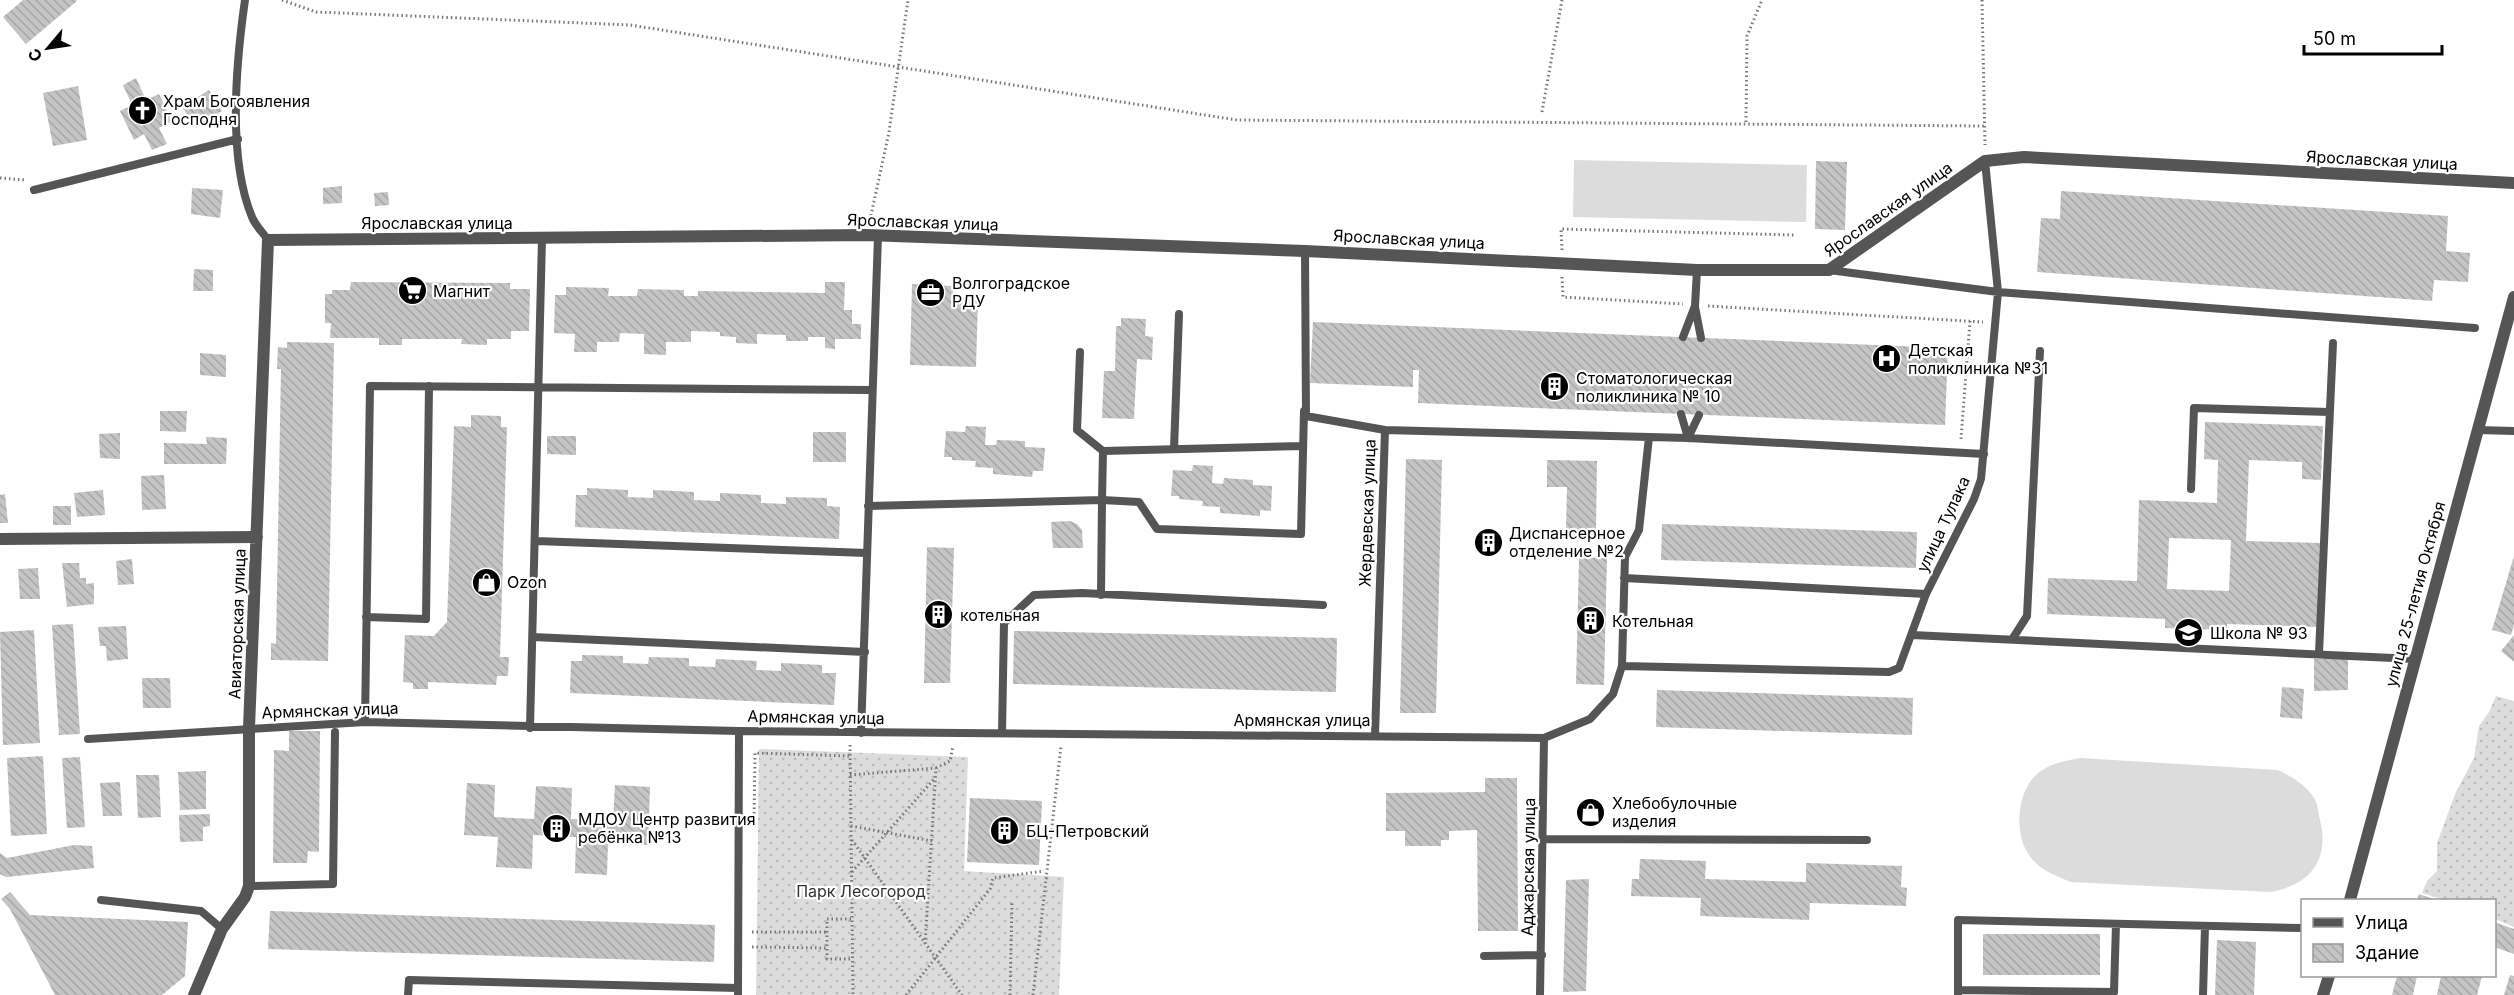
<svg xmlns="http://www.w3.org/2000/svg" width="2514" height="995" viewBox="0 0 2514 995" font-family="Inter,sans-serif">
<style>
.grass{fill:url(#grass-dots)}
.garden{fill:#dcdcdc}
.building{fill:url(#building-back-hatch);fill-rule:evenodd}
.lines{fill:none;stroke-linecap:round;stroke-linejoin:round}
.path{stroke:#777;stroke-width:3;stroke-dasharray:1.5 3;stroke-linecap:butt}
.lane{stroke:#555;stroke-width:8}
.street{stroke:#555;stroke-width:12}
.labels{text-anchor:middle;stroke-width:4.5;stroke-linejoin:round;paint-order:stroke}
.poi-label{font-size:16px;fill:#000;stroke:#fff;text-anchor:start}
.street-label{font-size:16px;fill:#000;stroke:#fff}
.park-label{font-size:16px;fill:#333;stroke:#fff}
</style>
<defs>
<pattern id="grass-dots" width="8" height="8" patternUnits="userSpaceOnUse" patternTransform="scale(1.5)"><rect width="8" height="8" fill="#dcdcdc"/><path d="M2 2h.1M6 6h.1" fill="none" stroke="#bbb" stroke-width="1.8" stroke-linecap="round"/></pattern>
<pattern id="building-back-hatch" width="6" height="6" patternUnits="userSpaceOnUse" patternTransform="scale(1.5)"><rect width="6" height="6" fill="#c4c4c4"/><path d="M-1 5l2 2M0 0l6 6M5-1l2 2" fill="none" stroke="#a7a7a7"/></pattern>
</defs>
<rect width="100%" height="100%" fill="#fff"/>
<!-- grass -->
<path class="grass" d="M2496,696l18,5v226l-19,-8 -1,-19h-49l-23,-7 5,-12 10,-10v-28l19,-51 18,-34 5,-32 10,-14z
M759,749l209,8 -4,114 100,6 -5,118h-303z"/>
<!-- garden -->
<path class="garden" d="M1574,160l233,5 -1,57 -233,-5z
M2080,758l198,12c14,7 27,14 36,28 4,6 4,15 6,22 10,42 -11,65 -50,72l-199,-10c-15,-6 -32,-12 -42,-27 -15,-21 -12,-60 5,-78 12,-13 30,-16 46,-19z"/>
<!-- building -->
<path class="building" d="M23,0h53l1,1 -51,43 -23,-27z
M136,78l10,22 13,-6 13,27 -13,7 8,16 -15,6 -8,-16 -10,6 -14,-29 12,-6 -9,-20z
M78,86l9,54 -34,6 -10,-53z
M209,90l13,21 -26,17 -14,-21z
M1816,161l31,1 -2,68 -30,-1z
M342,186v17l-19,1v-16z
M192,188l31,2 -3,28 -29,-4z
M2061,191l387,25 -2,35 24,2 -2,29 -34,-2 -2,21 -395,-29 4,-54 19,1z
M388,192l1,13 -14,1 -1,-13z
M194,269l19,1v21h-20z
M351,282l159,1v6h20l-1,42h-18v8h-24v6l-26,-1 1,-5h-60v6h-23v-7h-49l1,-15h-6v-29h7v-4h18z
M825,282h20l-1,28h8v14h9v15h-26v10l-10,-1v-11h-17v4h-22v-6l-29,-1v10l-21,-1v-6l-16,-1v-4l-29,-1v11h-25v13l-22,-1v-20l-24,-1 -1,9h-22v10h-23l1,-18 -21,-1 1,-38h11v-8l43,1 -1,8h29l1,-7 46,1v6h14v-5l127,2z
M912,284l41,2v13l25,-1 -2,69 -66,-2z
M1121,318l25,1 -1,17 8,1 -1,23 -15,-1 -3,60 -32,-1 2,-47h11l1,-45h5z
M1313,322l635,26 -3,77 -527,-22 1,-33h-6v17l-103,-4z
M287,342l47,1 -6,318 -57,-1v-17l5,1 5,-275h-4l1,-22 9,1z
M200,353l26,2v22l-26,-2z
M160,411h27l-1,21 -26,-1z
M471,415l30,1v11h6l-7,230h9l-1,19h-11l-1,9 -68,-3v7h-15v-6l-10,-1 2,-47 29,1 13,-14 7,-196 17,1z
M2205,422l118,4 -2,54 -19,-1v-17l-53,-2 -3,81 74,2 -3,84 -90,-3v6l-62,-2v-9l-118,-5 1,-36 89,3 2,-81 78,3 1,-43 -14,-1zM2169,538l62,2 -2,51 -62,-2z
M966,426l20,1 -1,18h11l1,-5 28,1v6l20,1 -2,23h-10l-1,6 -39,-3v-6l-18,-1 1,-6 -24,-1v-3h-8l2,-26 19,1z
M813,432h33v30h-33z
M120,433v26l-20,-1 -1,-24z
M547,436h29v19l-29,-1z
M206,437l21,1 -1,26h-62v-21l43,1z
M1406,459l36,1 -6,253h-36z
M1547,460l50,1 -1,69h-30l1,-43h-20z
M1193,465l20,1 -1,17 11,1 1,-6 29,2v5l19,1 -1,25 -11,-1v6l-40,-3v-6l-18,-1 1,-5 -24,-2v-3h-8l2,-26 19,1z
M164,475l2,34 -24,1 -1,-34z
M587,488l41,2v7l25,1v-8l41,2v8l26,1v-8l41,2v8l25,1v-7l41,1v8l13,1 -1,32 -264,-12 1,-32h11z
M103,490l2,25 -28,2 -3,-24z
M5,494l3,29h-8v-28z
M53,506h18v19h-18z
M1070,521l7,3 5,6 1,18h-30l-2,-26z
M1662,524l255,8 -1,36 -255,-8z
M1497,531l5,9 -23,12 -4,-8z
M927,547l27,1 -4,135h-26z
M2514,556v69l-3,10 -19,-5z
M1579,557l28,1 -3,127 -28,-1z
M132,559l2,25 -16,1 -2,-24z
M62,563h17l1,15h6v6l8,-1v21l-27,3z
M38,568l2,31h-20l-2,-30z
M73,624l7,110 -21,1 -7,-110z
M126,626l2,33 -21,2 -1,-15h-6l-2,-19z
M34,630l6,113 -37,2 -3,-113z
M1014,631l323,7 -1,54 -323,-8z
M2514,635v27l-13,-11z
M582,655l41,1v7l25,1 1,-7 40,1v8l26,1 1,-8 41,2 -1,9 25,1v-8l41,2v8h14l-2,32 -264,-12 1,-32h11z
M2314,659h34v31l-34,1z
M142,678h28l1,30h-28z
M2282,687l22,2 -2,30 -22,-2z
M1657,690l256,8 -1,37 -256,-8z
M289,731h31l-1,121 -11,-1 -1,12h-34l1,-113 15,1z
M43,756l4,78 -36,2 -4,-78z
M80,757l5,70 -18,1 -5,-70z
M206,771v38l-26,1 -2,-38z
M136,775h23l2,42 -23,1z
M1485,778h32l1,153h-40l-1,-101 -28,1v9h-8v6h-36v-15h-19v-38l99,-1z
M120,782l2,34h-19l-3,-33z
M467,783l28,2 -1,32 40,2 2,-33 36,2 -1,31 42,2 2,-36 35,2 -2,58 -40,-2 -1,32 -32,-2 1,-36 -43,-2 -1,34 -36,-2 2,-30 -34,-2z
M970,798l72,3 -3,64 -72,-3z
M210,814v12l-7,1v14l-23,1 -1,-27z
M74,845l18,1 2,22 -88,9 -6,-3v-21l7,5z
M1640,859l66,2 -1,18 101,3v-19l96,3 -1,21 6,1 -1,18 -96,-3 -1,17 -109,-4 1,-18 -70,-2 1,-17h7z
M1589,879l-3,112 -23,1 3,-112z
M10,892l20,23 158,7 -3,54 -23,19h-107l-45,-86 -9,-10z
M2419,894l17,6h-19z
M270,911l445,14 -1,37 -446,-13z
M2494,922l20,7v25l-20,-7z
M1983,934h117v41h-117z
M2217,940l39,2 -2,53h-39z
M2510,975l4,1v19h-10z
M2397,976h20l-4,19h-21z
M2441,976h41l-5,19h-40z"/>
<g class="lines">
<!-- path -->
<path class="path" d="M282,0l34,12 314,13 607,95 747,6
M1982,0l3,145
M1542,112l20,-112
M1746,122l1,-86 15,-36
M0,178l26,2
M870,220l19,-88 19,-132
M1562,250l-1,-21 233,6
M1562,277l1,20 120,7
M1708,306l275,16
M1961,439l9,-118
M850,745l3,250
M936,768l14,-7 3,-15
M850,775l86,-7 -11,176
M851,826l81,15
M754,827l1,-74 95,3
M852,840l110,155
M852,872l83,-94
M851,919h-24v40h25
M752,932h75
M752,947l75,1
M906,995l84,-106 3,-11 51,-7
M1010,995l2,-93
M1033,995l28,-249"/>
<!-- lane -->
<path class="lane" d="M245,0c-9,63 -18,157 7,217 3,8 11,16 16,23
M34,190l204,-51
M1305,251l1,165 79,14 -10,305
M1829,270l169,22 477,36
M1695,307l6,31
M1683,337l12,-31 2,-36
M1681,414l7,24
M1385,430l303,8 296,16
M2478,430l36,1
M1688,438l11,-23
M1174,449l5,-135
M1103,451l200,-5
M2191,489l3,-81 136,4
M868,506l234,-6 1,-49 -26,-21 3,-78
M536,541l331,12
M1624,578l302,16
M1101,595l1,-95 37,2 18,27 144,5 3,-123
M366,617l60,2 3,-233
M1912,635l502,24
M533,637l332,15
M2013,638l14,-22 13,-265
M2319,653l14,-310
M1622,666l267,6 10,-4 27,-74 48,-95 7,-20 17,-187 -13,-131
M365,722l5,-336 501,4
M530,728l12,-490
M861,733l17,-497
M1002,733l2,-110 30,-28 48,-2 241,12
M88,739l277,-17 374,9 805,7 46,-19 23,-25 9,-28 3,-109 14,-27 10,-93
M1543,839l324,1
M249,886l84,-2 2,-152
M101,900l100,11 21,18
M1484,956l58,-1
M1958,990l156,2 2,-68
M408,995l1,-15 329,8
M738,995l1,-264
M1540,995l4,-257
M1958,995v-75l344,8
M2203,995l2,-69"/>
<!-- street -->
<path class="street" d="M0,539l257,-2
M2350,900l164,-603
M194,995l28,-66 23,-32 4,-11v-158l19,-488 599,-5 438,16 392,19h132l156,-109 39,-4 490,26
M2323,995l6,-19"/>
</g>
<!-- icons -->
<defs>
<symbol id="church-disc" viewBox="-11 -11 22 22"><circle r="9.5" fill="#000" stroke="#fff"/><path d="M-1.2-6h2.4v3.5h3.3v2.4h-3.3V6h-2.4V-.1h-3.3v-2.4h3.3Z" fill="#fff"/></symbol>
<symbol id="supermarket-disc" viewBox="-11 -11 22 22"><circle r="9.5" fill="#000" stroke="#fff"/><path d="M-6-5.5h2.5l.6 2H6L4.5 2H-2.5L-4.4-4H-6ZM-1.5 3.2a1.3 1.3 0 1 0 .1 0ZM3 3.2a1.3 1.3 0 1 0 .1 0Z" fill="#fff"/></symbol>
<symbol id="office-disc" viewBox="-11 -11 22 22"><circle r="9.5" fill="#000" stroke="#fff"/><path d="M-6-3h4V-5.5h4V-3h4V5H-6ZM-1-4.5V-3h2v-1.5ZM-6 0V1H6V0Z" fill="#fff"/></symbol>
<symbol id="hospital-disc" viewBox="-11 -11 22 22"><circle r="9.5" fill="#000" stroke="#fff"/><path d="M-5-5h3v3.5h4V-5h3V5h-3V1.5h-4V5h-3Z" fill="#fff"/></symbol>
<symbol id="building-disc" viewBox="-11 -11 22 22"><circle r="9.5" fill="#000" stroke="#fff"/><path d="M-4-6H4V6H1V3H-1V6H-4ZM-2.5-4.3h1.7v1.8h-1.7ZM.8-4.3h1.7v1.8H.8ZM-2.5-1h1.7V.8h-1.7ZM.8-1h1.7V.8H.8Z" fill="#fff"/></symbol>
<symbol id="shop-disc" viewBox="-11 -11 22 22"><circle r="9.5" fill="#000" stroke="#fff"/><path d="M-5-2.5h2.3a2.7 3.5 0 0 1 5.4 0H5L5.5 6h-11ZM-1.5-2.5h3a1.5 2.3 0 0 0-3 0Z" fill="#fff"/></symbol>
<symbol id="school-disc" viewBox="-11 -11 22 22"><circle r="9.5" fill="#000" stroke="#fff"/><path d="M0-5L7-2L0 1L-7-2ZM-4 1L0 2.5L4 1V4Q0 6-4 4Z" fill="#fff"/></symbol>
</defs>
<g fill-rule="evenodd">
<use href="#church-disc" x="126" y="94" width="33" height="33"/>
<use href="#supermarket-disc" x="396" y="274" width="33" height="33"/>
<use href="#office-disc" x="914" y="276" width="33" height="33"/>
<use href="#hospital-disc" x="1870" y="342" width="33" height="33"/>
<use href="#building-disc" x="1538" y="370" width="33" height="33"/>
<use href="#building-disc" x="1472" y="526" width="33" height="33"/>
<use href="#shop-disc" x="470" y="566" width="33" height="33"/>
<use href="#building-disc" x="922" y="598" width="33" height="33"/>
<use href="#building-disc" x="1574" y="604" width="33" height="33"/>
<use href="#school-disc" x="2172" y="616" width="33" height="33"/>
<use href="#shop-disc" x="1574" y="796" width="33" height="33"/>
<use href="#building-disc" x="540" y="812" width="33" height="33"/>
<use href="#building-disc" x="988" y="814" width="33" height="33"/>
</g>
<g class="labels">
<!-- poi labels -->
<g class="poi-label">
<text x="163" y="107">Храм Богоявления<tspan x="163" dy="18">Господня</tspan></text>
<text x="952" y="289">Волгоградское<tspan x="952" dy="18">РДУ</tspan></text>
<text x="433" y="297">Магнит</text>
<text x="1908" y="356">Детская<tspan x="1908" dy="18">поликлиника №31</tspan></text>
<text x="1576" y="384">Стоматологическая<tspan x="1576" dy="18">поликлиника № 10</tspan></text>
<text x="1509" y="539">Диспансерное<tspan x="1509" dy="18">отделение №2</tspan></text>
<text x="507" y="588">Ozon</text>
<text x="960" y="621">котельная</text>
<text x="1612" y="627">Котельная</text>
<text x="2210" y="639">Школа № 93</text>
<text x="1612" y="809">Хлебобулочные<tspan x="1612" dy="18">изделия</tspan></text>
<text x="578" y="825">МДОУ Центр развития<tspan x="578" dy="18">ребёнка №13</tspan></text>
<text x="1026" y="837">БЦ-Петровский</text>
</g>
<!-- street labels -->
<g class="street-label">
<text transform="translate(2382 160) rotate(3)" y="6">Ярославская улица</text>
<text transform="translate(1888 209) rotate(-35)" y="6">Ярославская улица</text>
<text transform="translate(923 222) rotate(2)" y="6">Ярославская улица</text>
<text x="437" y="229">Ярославская улица</text>
<text transform="translate(1409 239) rotate(3)" y="6">Ярославская улица</text>
<text transform="translate(1367 513) rotate(-88)" y="6">Жердевская улица</text>
<text transform="translate(1943 524) rotate(-65)" y="6">улица Тулака</text>
<text transform="translate(2415 594) rotate(-75)" y="6">улица 25-летия Октября</text>
<text transform="translate(237 624) rotate(-88)" y="6">Авиаторская улица</text>
<text transform="translate(330 710) rotate(-2)" y="6">Армянская улица</text>
<text transform="translate(816 717) rotate(1)" y="6">Армянская улица</text>
<text x="1302" y="726">Армянская улица</text>
<text transform="translate(1528 867) rotate(-89)" y="6">Аджарская улица</text>
</g>
<!-- park labels -->
<g class="park-label">
<text x="861" y="897">Парк Лесогород</text>
</g>
</g>
<!-- legend -->
<rect x="2301" y="899" width="195" height="78" fill="#ffffff" stroke="#999999" stroke-width="1.5"/>
<rect x="2313" y="918" width="30" height="9" fill="#555555" stroke="#999999" stroke-width="1.5"/>
<text x="2355" y="929" font-size="18" fill="#000000">Улица</text>
<rect x="2313" y="944" width="30" height="18" fill="url(#building-back-hatch)" stroke="#999999" stroke-width="1.5"/>
<text x="2355" y="959" font-size="18" fill="#000000">Здание</text>
<!-- north arrow -->
<g transform="translate(48 48) rotate(241)" stroke="#ffffff" stroke-width="4.5" paint-order="stroke">
<path d="M0-4.5L10 22L0 15L-10 22Z" fill="#000000"/>
<text y="-9" font-size="16" font-weight="bold" text-anchor="middle" fill="#000000">С</text>
</g>
<!-- scale -->
<path d="M2304 45v9h138v-9" fill="none" stroke="#000000" stroke-width="3"/>
<text x="2313" y="45" font-size="18" fill="#000000" stroke="#ffffff" stroke-width="4.5" paint-order="stroke">50 m</text>
</svg>
